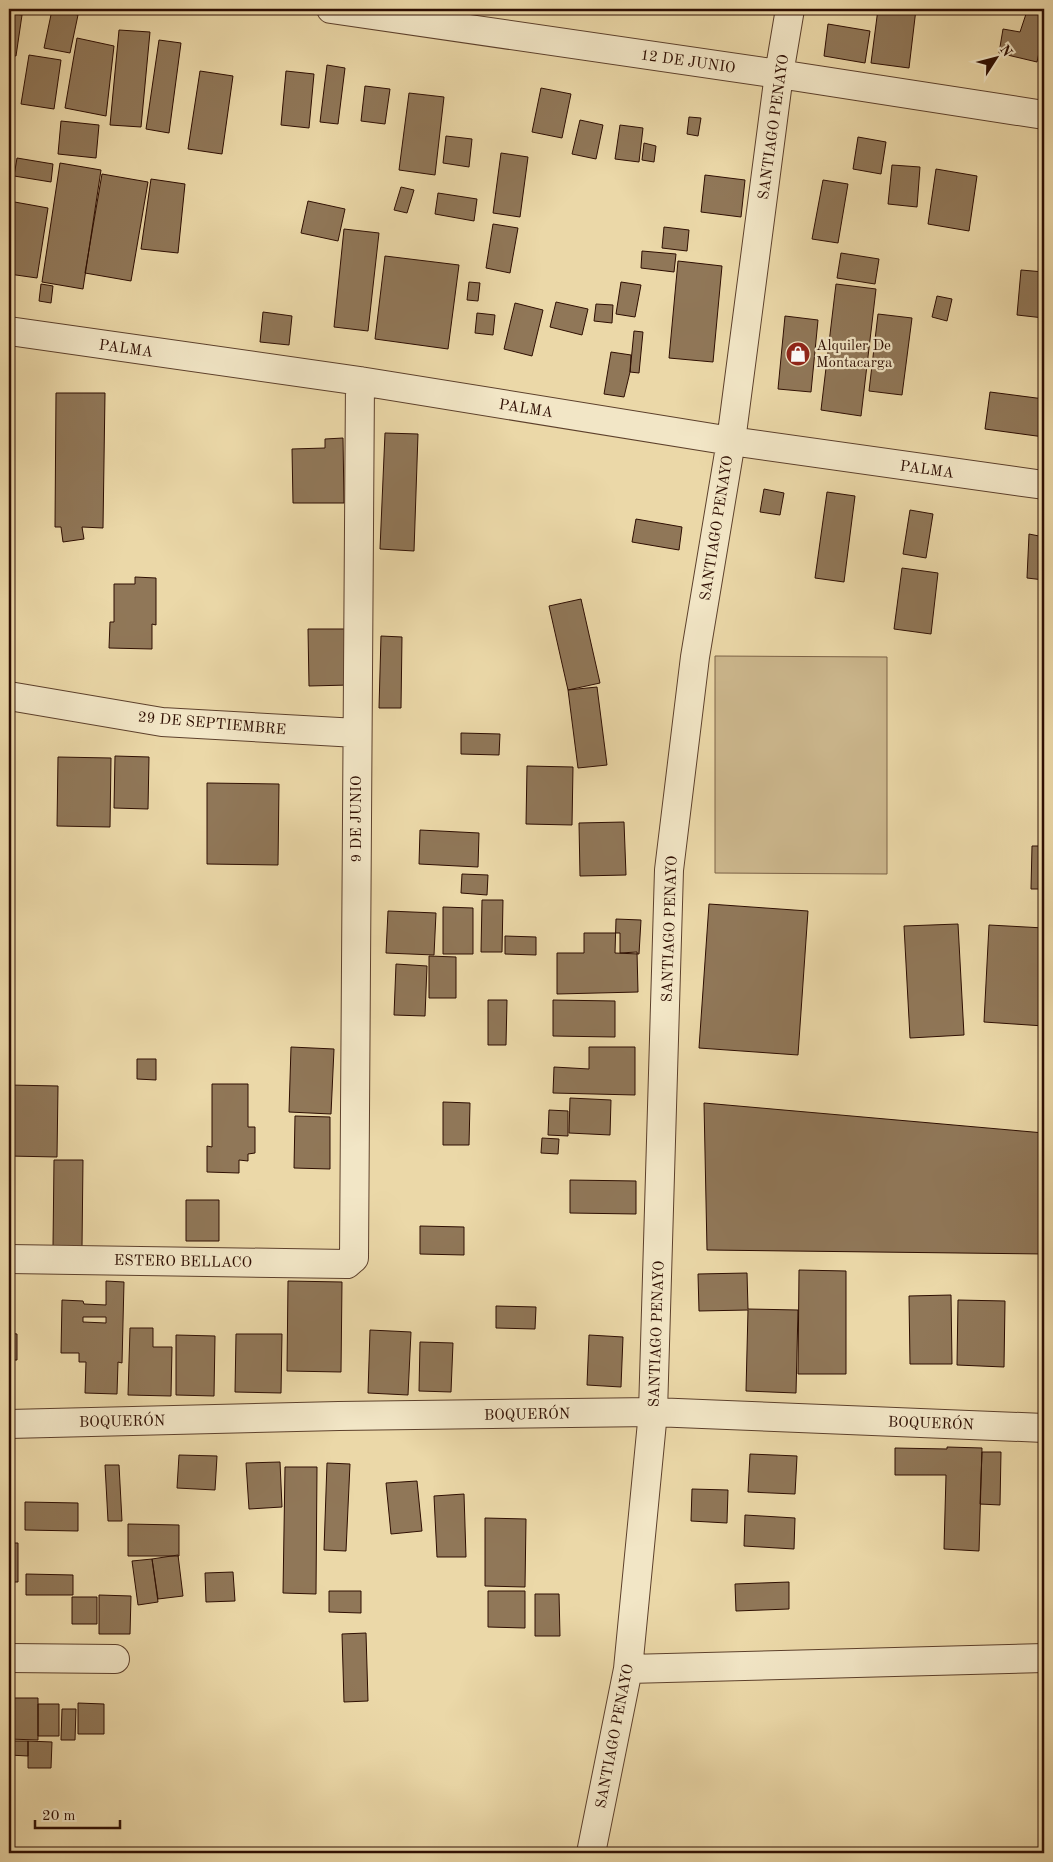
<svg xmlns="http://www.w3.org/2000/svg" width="1053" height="1862" viewBox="0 0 1053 1862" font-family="'Old Standard TT',serif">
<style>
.green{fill:#cbb68c;stroke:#7c6247}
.building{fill:#907758;stroke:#2e0e02;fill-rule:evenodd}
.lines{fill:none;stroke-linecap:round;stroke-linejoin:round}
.minor-casing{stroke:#5d402c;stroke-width:30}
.minor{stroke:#f2e6c6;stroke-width:28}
.labels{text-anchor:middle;stroke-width:4.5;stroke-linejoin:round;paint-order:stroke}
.street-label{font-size:15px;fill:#2e0e02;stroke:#f2e6c6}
.poi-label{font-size:15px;fill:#2e0e02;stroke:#f2e6c6;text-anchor:start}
</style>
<rect width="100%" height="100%" fill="#ebd8a8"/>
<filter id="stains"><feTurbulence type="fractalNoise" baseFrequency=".004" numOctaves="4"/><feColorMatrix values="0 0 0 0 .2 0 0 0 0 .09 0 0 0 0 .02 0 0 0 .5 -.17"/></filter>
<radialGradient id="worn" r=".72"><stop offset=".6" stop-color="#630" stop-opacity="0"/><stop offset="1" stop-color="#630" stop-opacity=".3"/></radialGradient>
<!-- green -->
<path class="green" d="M715,656l172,1v217l-172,-1z"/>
<!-- building -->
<path class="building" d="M676,9h39v4l-39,-3z
M878,9h38l-7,59 -38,-5z
M52,10l26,5 -8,38 -26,-5z
M1027,11l17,2v16l-7,33 -38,-9 4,-24 17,3z
M9,13l13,2 -6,41 -7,-1z
M828,24l42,7 -5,32 -41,-7z
M119,30l31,2 -9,95 -31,-2z
M77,38l37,8 -8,70 -41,-8z
M159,40l22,3 -12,90 -23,-4z
M29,55l32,5 -7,49 -33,-5z
M327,65l18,3 -7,56 -18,-2z
M200,71l33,5 -11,78 -34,-5z
M286,71l28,3 -5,54 -28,-3z
M365,86l25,3 -5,35 -24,-3z
M541,88l30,6 -9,44 -30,-6z
M409,93l35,4 -9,78 -36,-5z
M689,117l12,1 -3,18 -11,-2z
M580,120l23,5 -7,34 -24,-5z
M61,121l38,4 -3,33 -38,-4z
M620,125l23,3 -4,34 -24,-3z
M446,136l26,3 -3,28 -26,-4z
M858,137l28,5 -5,32 -28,-5z
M644,143l12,3 -2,16 -12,-2z
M9,153h5l-5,43z
M501,153l27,4 -8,60 -27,-4z
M17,158l36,6 -2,18 -37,-6z
M60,163l41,7 -18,119 -41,-7z
M892,165l28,2 -3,40 -29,-3z
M936,169l41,7 -8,55 -41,-7z
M102,174l46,8 -17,99 -46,-8z
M705,175l40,5 -4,37 -40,-5z
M151,179l34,5 -7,69 -37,-4z
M823,180l25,4 -10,59 -26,-4z
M401,187l13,3 -7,23 -13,-3z
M438,193l39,6 -3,22 -39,-7z
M9,201l39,7 -11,70 -28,-4z
M308,201l37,8 -7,32 -37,-8z
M493,224l25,4 -8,45 -24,-5z
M664,227l25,3 -2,21 -25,-3z
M344,229l35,4 -11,98 -34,-4z
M642,251l34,3 -2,18 -33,-4z
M841,253l38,6 -4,25 -38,-6z
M385,256l74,9 -11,84 -73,-10z
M678,261l44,5 -9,96 -44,-4z
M1021,270l23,2v46l-27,-3z
M469,282l11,1 -2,18 -11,-1z
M621,282l20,3 -6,32 -19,-3z
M41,284l12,2 -2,17 -12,-2z
M836,284l40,5 -15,127 -40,-6z
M937,296l15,3 -5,22 -15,-4z
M556,302l32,7 -6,26 -32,-8z
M515,303l28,7 -11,46 -28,-7z
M596,304l17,1 -1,18 -18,-2z
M263,312l29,4 -3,29 -29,-3z
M477,313l18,2 -2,20 -18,-2z
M878,314l34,4 -10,77 -33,-4z
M785,316l33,4 -7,72 -33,-3z
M634,331l9,1 -4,41 -9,-1z
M611,352l20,3 -1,17 -6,25 -20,-3z
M990,392l54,7v38l-59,-8z
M56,393h49l-2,135 -21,-1 2,12 -21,3 -2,-15h-6z
M385,433l33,1 -4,117 -34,-2z
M343,438l1,65h-51l-1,-54 33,-1v-9z
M764,489l20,4 -4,22 -20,-3z
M827,492l28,4 -11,86 -29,-4z
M910,510l23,4 -7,44 -23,-4z
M636,519l46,8 -3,23 -47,-8z
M1029,534l15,3v43l-17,-2z
M902,568l36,5 -7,61 -37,-5z
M135,577l21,1v47l-4,-1v25l-43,-1 1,-26h4v-38h21z
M581,599l19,84 -32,7 -19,-84z
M308,629h40l1,56 -40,1z
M381,636l21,1 -1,71h-22z
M597,687l10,78 -29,3 -10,-78z
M461,733l39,1 -1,21 -38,-1z
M115,756l34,1 -1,52 -34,-1z
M58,757l53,1 -1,69 -53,-1z
M527,766l46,1 -1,58 -46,-1z
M207,783l72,1 -1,81 -71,-1z
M624,822l2,53 -46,1 -1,-53z
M420,830l59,3 -1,34 -59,-3z
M1032,846h12v43h-13z
M462,874l26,1 -1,20 -26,-2z
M482,900h21l-1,52h-21z
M709,904l99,7 -10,144 -99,-7z
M443,907l30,1v46h-30z
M388,911l48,2 -2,42 -48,-2z
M616,919l25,1 -2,34 -24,-1z
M958,924l6,111 -54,3 -6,-112z
M989,925l55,3v98l-60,-4z
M584,933h36v20l17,-1 1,40 -81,2v-41h27z
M505,936l31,1v18l-31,-1z
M429,956l27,1v41h-27z
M396,964l31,2 -2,50 -31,-1z
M9,997h5v65l-5,-1z
M488,1000h19l-1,45h-18z
M553,1000l62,1v36l-62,-1z
M291,1047l43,2 -3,65 -42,-2z
M589,1047h46v48l-82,-2 1,-26 35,2z
M137,1059h19v21l-19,-1z
M212,1084h36v43h7v26l-7,1v7l-9,-1v13l-32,-1v-26l5,1z
M9,1085l49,1 -1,71 -48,-1z
M570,1098l41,2 -1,35 -41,-2z
M443,1102l27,1 -1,42h-26z
M704,1103l340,30v121l-337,-4z
M549,1110l19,1v25l-20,-1z
M295,1116l35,1v52l-36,-1z
M542,1138l17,1 -1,15 -17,-1z
M54,1160h29l-1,87 -29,-1z
M570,1180l66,1v33l-66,-1z
M186,1200h33v41h-33z
M420,1226l44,1v28l-44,-1z
M799,1270l47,1v103h-48z
M747,1273l1,36 50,1 -2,83 -50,-2 2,-81 -49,1 -1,-37z
M106,1281l18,1 -2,81 -4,-1 -1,32 -32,-1 1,-31h-7v-9h-18l1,-53 21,1 1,3 22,1zM83,1317h23v6l-23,-1z
M288,1281l54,1 -1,90 -54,-1z
M951,1295l1,69h-42l-1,-68z
M958,1300l47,1 -1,66 -47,-2z
M496,1306l40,1 -1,22 -39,-1z
M130,1328h23v19h19l-1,49 -43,-1z
M370,1330l41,2 -3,63 -40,-2z
M9,1333l8,1v26h-8z
M236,1334h46l-1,59 -46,-1z
M176,1335l39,1 -1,60 -38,-1z
M589,1335l34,2 -2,50 -34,-2z
M420,1342l33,1 -2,49 -32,-1z
M947,1447l35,1 -3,103 -35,-2 2,-74h-51v-27l52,1z
M982,1452h19l-1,53 -20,-1z
M750,1454l47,2 -2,38 -47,-2z
M179,1455l38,1 -2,34 -38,-2z
M280,1462l2,45 -33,2 -3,-46z
M327,1463l23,1 -4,87 -22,-1z
M105,1465h14l3,56h-14z
M285,1467h32l-1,127 -33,-1z
M417,1481l5,50 -31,3 -5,-51z
M692,1489l36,1 -1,33 -36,-2z
M464,1494l2,63h-29l-3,-61z
M25,1502l53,1v28l-53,-1z
M745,1515l50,3 -1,31 -50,-3z
M485,1518l41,1 -1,68 -40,-1z
M128,1524l51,1v31h-51z
M9,1543h9v39h-9z
M178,1555l5,41 -25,3 -6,-40z
M152,1559l6,43 -20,3 -6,-44z
M233,1572l2,29 -29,1 -1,-29z
M26,1574l47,1v20h-47z
M789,1582v27l-53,2 -1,-27z
M329,1591h32v22l-32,-1z
M488,1591h37v37l-37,-1z
M535,1594h24l1,42h-25z
M99,1595l32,1 -1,38h-31z
M72,1597h25v27h-25z
M366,1633l2,68 -24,1 -2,-68z
M9,1698h29v42l-29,-1z
M78,1703l26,1v30h-26z
M38,1704h21v32h-21z
M62,1709h14l-1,31h-14z
M9,1741h19v15l-19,-1z
M28,1741l24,1 -1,26h-23z
M9,1851l51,1v1h-51z"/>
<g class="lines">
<defs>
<path id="minor" d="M331,9l448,65 265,41
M9,331l351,50 371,60 313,44
M9,696l153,26 195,11
M9,1259l338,5 7,-6 6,-877
M9,1424l330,-8 314,-4 391,16
M9,1658l106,1
M628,1669l416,-11
M591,1853l37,-184 25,-257 16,-542 26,-213 36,-216 48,-367 11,-65"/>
</defs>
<!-- minor casing -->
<use href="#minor" class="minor-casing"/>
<!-- minor -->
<use href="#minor" class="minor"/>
</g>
<!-- icons -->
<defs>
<symbol id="shop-disc" viewBox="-11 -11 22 22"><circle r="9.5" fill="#8f2418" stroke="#f2e6c6"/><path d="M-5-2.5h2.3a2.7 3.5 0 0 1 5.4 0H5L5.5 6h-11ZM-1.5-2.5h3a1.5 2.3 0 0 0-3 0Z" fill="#fff"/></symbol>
</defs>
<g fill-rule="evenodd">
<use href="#shop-disc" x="784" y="340" width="28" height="28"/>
</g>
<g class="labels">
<!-- street labels -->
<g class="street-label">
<text transform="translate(688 61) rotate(8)" y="5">12 DE JUNIO</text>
<text transform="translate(773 127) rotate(-82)" y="5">SANTIAGO PENAYO</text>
<text transform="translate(126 348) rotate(8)" y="5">PALMA</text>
<text transform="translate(526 408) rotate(9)" y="5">PALMA</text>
<text transform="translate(927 469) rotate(8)" y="5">PALMA</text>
<text transform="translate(716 528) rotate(-81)" y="5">SANTIAGO PENAYO</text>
<text transform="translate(212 723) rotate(5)" y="5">29 DE SEPTIEMBRE</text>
<text transform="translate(356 819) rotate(-90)" y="5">9 DE JUNIO</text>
<text transform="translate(669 929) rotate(-88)" y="5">SANTIAGO PENAYO</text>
<text transform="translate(183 1261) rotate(1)" y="5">ESTERO BELLACO</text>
<text transform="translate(656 1334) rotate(-88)" y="5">SANTIAGO PENAYO</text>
<text transform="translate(527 1414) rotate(-1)" y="5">BOQUERÓN</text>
<text transform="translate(122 1421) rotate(-1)" y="5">BOQUERÓN</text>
<text transform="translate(931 1423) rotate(2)" y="5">BOQUERÓN</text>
<text transform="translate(614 1736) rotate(-79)" y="5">SANTIAGO PENAYO</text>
</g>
<!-- poi labels -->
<g class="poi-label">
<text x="816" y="350">Alquiler De<tspan x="816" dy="17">Montacarga</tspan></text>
</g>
</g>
<!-- margin -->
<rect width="1053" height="1862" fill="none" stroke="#ebd8a8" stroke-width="30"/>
<rect x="10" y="10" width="1033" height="1842" fill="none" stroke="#2e0e02" stroke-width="2.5"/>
<rect x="15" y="15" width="1023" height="1832" fill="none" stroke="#2e0e02"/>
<!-- north arrow -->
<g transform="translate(996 58) rotate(54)" stroke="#f2e6c6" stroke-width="4" paint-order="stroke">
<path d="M0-4L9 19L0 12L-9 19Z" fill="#2e0e02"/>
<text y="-8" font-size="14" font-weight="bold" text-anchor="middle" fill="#2e0e02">N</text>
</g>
<!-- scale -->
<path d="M35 1820v8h85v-8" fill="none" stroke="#2e0e02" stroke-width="2.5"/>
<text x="42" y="1820" font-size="15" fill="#2e0e02" stroke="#f2e6c6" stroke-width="4" paint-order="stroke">20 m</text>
<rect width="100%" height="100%" filter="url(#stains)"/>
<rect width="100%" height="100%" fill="url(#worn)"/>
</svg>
